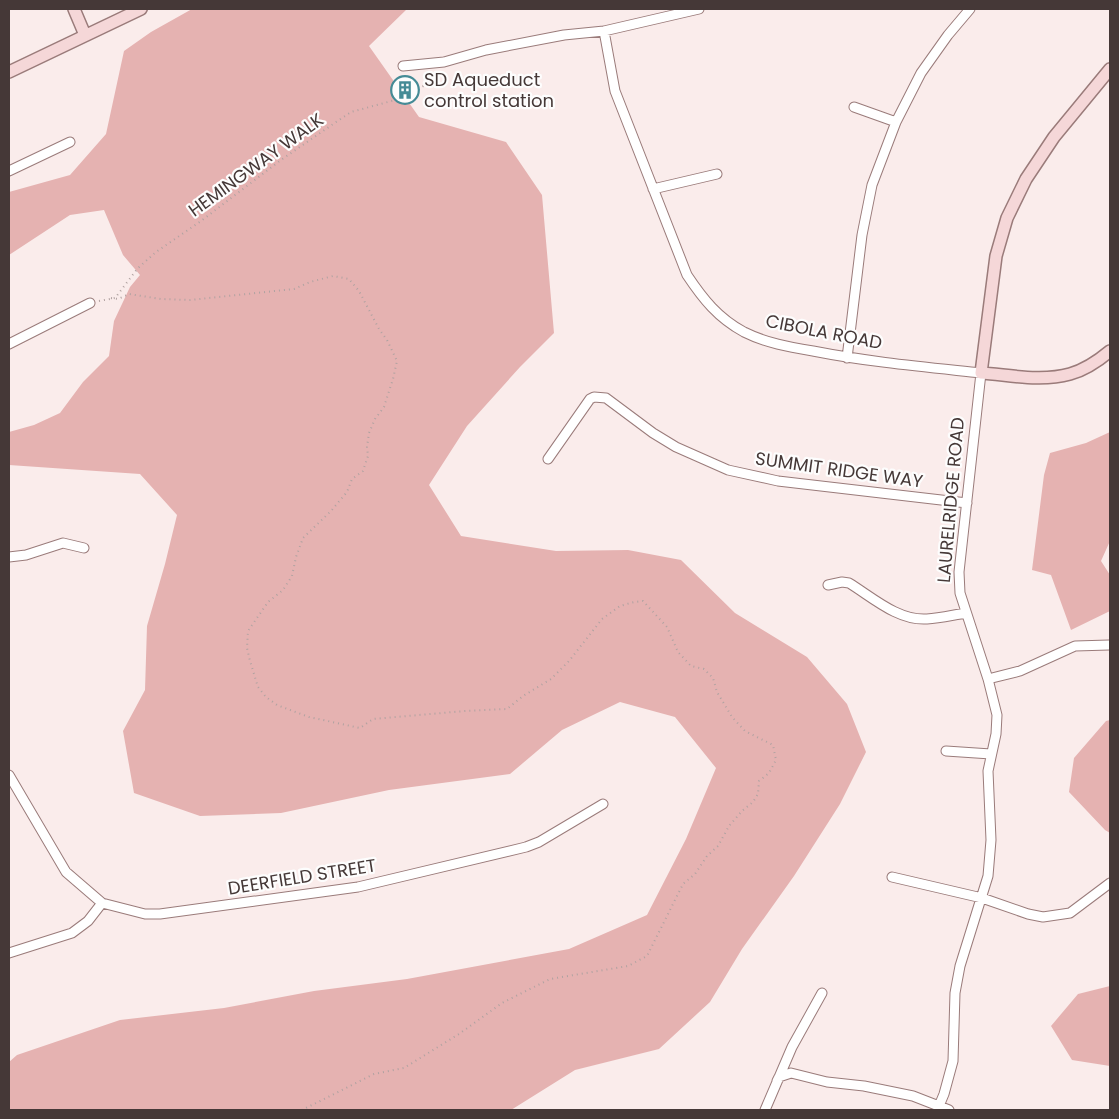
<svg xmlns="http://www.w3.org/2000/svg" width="1119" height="1119" viewBox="0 0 1119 1119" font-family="Poppins,sans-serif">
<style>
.green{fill:#e5b2b1}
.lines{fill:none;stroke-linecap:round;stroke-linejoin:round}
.street-casing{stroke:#9a7b7a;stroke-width:11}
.secondary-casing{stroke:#9a7b7a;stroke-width:14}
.path{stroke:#b0a2a1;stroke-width:2;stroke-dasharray:1 4;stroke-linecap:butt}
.street{stroke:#fff;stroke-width:9}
.secondary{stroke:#f5d7d8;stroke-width:11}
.labels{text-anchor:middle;stroke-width:4.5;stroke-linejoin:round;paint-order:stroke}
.poi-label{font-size:18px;fill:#453837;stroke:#fdfdfd;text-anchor:start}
.street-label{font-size:18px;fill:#453837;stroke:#fdfdfd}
</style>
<rect width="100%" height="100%" fill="#faeceb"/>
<!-- green -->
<path class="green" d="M192,9h215l-38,37 50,71 87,25 36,53 12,138 -34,34 -53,59 -38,59 32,51 95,15 72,-1 53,10 54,53 72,44 40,47 19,48 -26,52 -46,72 -52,73 -32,53 -51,47 -84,21 -64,40h-502v-48l8,-7 103,-35 104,-12 90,-17 93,-12 162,-30 78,-34 39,-76 30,-71 -41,-51 -55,-15 -58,28 -52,44 -121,16 -108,23 -81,3 -66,-23 -11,-62 22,-41 2,-64 18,-62 12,-49 -37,-41 -131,-9v-33l25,-7 26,-12 23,-31 26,-26 5,-35 16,-34 10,-12 -17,-20 -19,-45 -34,5 -61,40v-63l61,-17 36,-41 18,-83 27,-19z
M1110,432v109l-9,20 9,14v36l-39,19 -20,-55 -19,-5 12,-95 6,-22 36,-10z
M1110,720v113l-5,-3 -36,-38 5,-34 32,-37z
M1110,986v80l-38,-6 -21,-34 27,-32z"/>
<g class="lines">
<defs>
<path id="street" d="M604,31l11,60 72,184c16,24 31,43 57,57 22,11 45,15 69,19 56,11 112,16 168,22l-22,199 1,21 28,86 9,36 -1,19 -8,37 3,69 -3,36 -28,90 -5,27 -2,68 -9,33 -5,12
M403,66l41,-4 42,-12 78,-15 40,-4 95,-22
M854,107l42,15
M9,171l61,-29
M653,189l64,-15
M9,344l81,-41
M847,358l15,-123 10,-50 24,-63 25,-49 27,-38 22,-26
M548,459l42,-60 4,-2 12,1 47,35 23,14 52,23 50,11 189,22
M9,557l17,-2 37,-12 21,5
M828,585l14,-3 7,1c23,14 49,38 78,36 13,-1 26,-4 39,-6
M988,679l32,-8 55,-25 34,-1
M946,751l45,3
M9,775l57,97 36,31 43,11h15l198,-27 168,-40 13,-5 64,-38
M892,877l90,21 46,16 15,3 27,-4 40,-30
M9,953l63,-20 16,-12 14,-18
M777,1081l2,-4 12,-4 36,9 37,4 49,10 36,14
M765,1110l27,-63 30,-54"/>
<path id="secondary" d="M74,9l11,26
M1110,69l-56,68 -28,42 -19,39 -11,38 -15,117c29,2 60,9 89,1 15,-4 28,-13 40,-23
M9,72l132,-63"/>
</defs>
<!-- street casing -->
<use href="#street" class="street-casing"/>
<!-- secondary casing -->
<use href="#secondary" class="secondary-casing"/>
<!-- path -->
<path class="path" d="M111,298l7,1 11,-5 32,5 29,1 104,-11 16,-7 23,-6 16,3 10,12 20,38 8,11 10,21 -4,18 -9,28 -9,12 -6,14 -2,14 1,9 -5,15 -11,8 -5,13 -16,19 -28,27 -7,19 -4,19 -9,14 -15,12 -20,29 -1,17 3,13 8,26 8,10 11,8 32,12 51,11 13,-9 92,-8 42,-2 16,-13 28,-17 18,-18 33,-42 18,-13 14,-4 9,-1 24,26 11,25 13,14 13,3 9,9 4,14 15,25 13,14 28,14 3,15 -7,13 -10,8 -1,13 -5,8 -11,9 -13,15 -11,20 -11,10 -12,18 -12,10 -36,72 -19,10 -78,13 -48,24 -43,31 -55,34 -30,6 -72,36
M99,301l16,-3 23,-30 18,-16 45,-31 80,-61 58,-40 12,-8 59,-16 32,-24"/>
<!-- street -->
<use href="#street" class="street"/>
<!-- secondary -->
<use href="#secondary" class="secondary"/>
</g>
<!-- icons -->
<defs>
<symbol id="building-ring" viewBox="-11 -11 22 22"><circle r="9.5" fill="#fdfdfd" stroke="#458b96" stroke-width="1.5"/><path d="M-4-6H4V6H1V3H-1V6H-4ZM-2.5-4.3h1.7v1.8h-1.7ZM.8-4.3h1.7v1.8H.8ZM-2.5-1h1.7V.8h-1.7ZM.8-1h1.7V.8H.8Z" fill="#458b96"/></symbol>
</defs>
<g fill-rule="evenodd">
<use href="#building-ring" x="389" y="74" width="32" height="32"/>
</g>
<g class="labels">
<!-- poi labels -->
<g class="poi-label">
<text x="424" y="86">SD Aqueduct<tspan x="424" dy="21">control station</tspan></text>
</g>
<!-- street labels -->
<g class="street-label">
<text transform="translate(256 165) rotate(-36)" y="6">HEMINGWAY WALK</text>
<text transform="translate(824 332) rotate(11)" y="6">CIBOLA ROAD</text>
<text transform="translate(839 470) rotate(8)" y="6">SUMMIT RIDGE WAY</text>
<text transform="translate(951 500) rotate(-85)" y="6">LAURELRIDGE ROAD</text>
<text transform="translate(302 877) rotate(-9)" y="6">DEERFIELD STREET</text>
</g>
</g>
<!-- border -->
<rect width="1119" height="1119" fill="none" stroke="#453837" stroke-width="20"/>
</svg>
